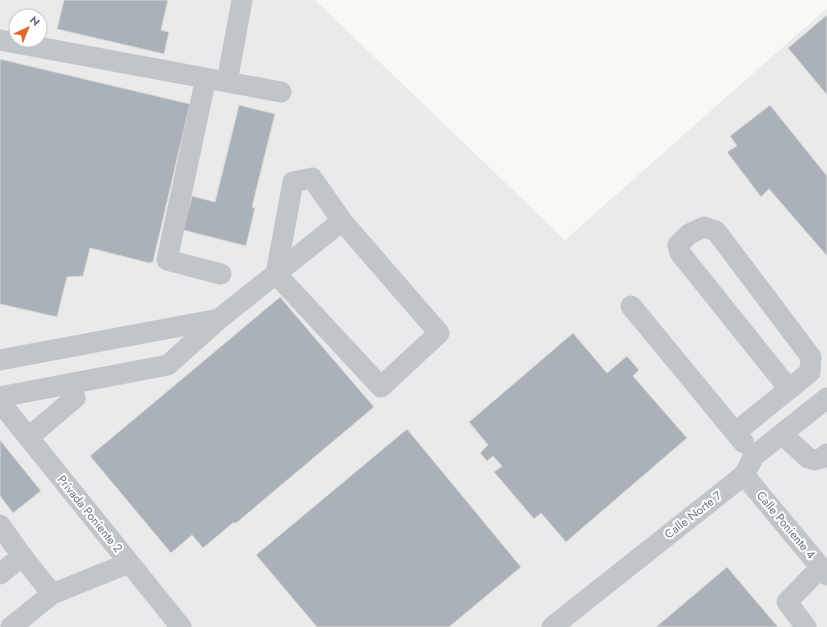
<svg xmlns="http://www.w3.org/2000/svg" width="827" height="627" viewBox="0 0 827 627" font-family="Jost,sans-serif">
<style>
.built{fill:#e9eae9;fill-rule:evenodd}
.building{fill:#aab1b8;stroke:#dadad8}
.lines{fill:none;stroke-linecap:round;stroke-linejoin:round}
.minor{stroke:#c1c5c9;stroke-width:21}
.labels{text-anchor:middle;stroke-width:4;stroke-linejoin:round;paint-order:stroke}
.street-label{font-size:12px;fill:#677586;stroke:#fff}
</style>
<rect width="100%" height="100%" fill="#f8f8f5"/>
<!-- built -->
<path class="built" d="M0,0h315l250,240 262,-232v619h-827zM16,16h24v24h-24z"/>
<!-- building -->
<path class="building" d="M64,0h104l-7,30 8,2 -5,22 -107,-25z
M827,15v80l-39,-47z
M0,59l190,45 -37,158 -4,1 -59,-15 -7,28 -16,1 -10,40 -57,-13z
M239,105l36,9 -23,93 3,1 -9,38 -63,-16 9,-34 23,6z
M770,105l57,71v80l-58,-67 -8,8 -34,-45 10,-6 -7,-10z
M280,297l94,110 -139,117 -1,-2 -31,26 -11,-13 -21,18 -81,-97z
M573,333l34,40 20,-17 12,14 -6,6 54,62 -121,104 -25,-29 -7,6 -40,-47 8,-6 -9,-10 -6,5 -7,-8 8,-8 -19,-23z
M407,429l114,138 -72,60h-132l-61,-72z
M0,440l41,51 -28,22 -13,-17z
M727,567l51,60h-122z"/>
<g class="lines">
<!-- minor -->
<path class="minor" d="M0,40l281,52
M206,78l-39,182 54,14
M227,82l15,-82
M312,178l30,43 97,112 -58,54 -105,-113 17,-92z
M631,306l113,137
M219,319l123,-98
M0,360l219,-41 -51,46 -168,32
M0,402l181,225
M736,432l74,-60 1,-15 -95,-126 -12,-4 -15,7 -11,11 2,8 109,136
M782,434l26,24 7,2 7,-2 5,-4
M29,437l46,-39 -3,-15
M744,475l83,100
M0,525l22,31 30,38
M0,574l22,-18
M11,627l41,-33 77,-31
M552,627l192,-152 10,-19 73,-58
M806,627l-19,-25 34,-35"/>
</g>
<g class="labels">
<!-- street labels -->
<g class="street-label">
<text transform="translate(90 514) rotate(51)" y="4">Privada Poniente 2</text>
<text transform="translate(693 515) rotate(-38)" y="4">Calle Norte 7</text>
<text transform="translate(786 525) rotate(50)" y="4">Calle Poniente 4</text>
</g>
</g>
<!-- north arrow -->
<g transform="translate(28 28) rotate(44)"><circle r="19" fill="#ffffff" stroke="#c2c8cf"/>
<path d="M0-3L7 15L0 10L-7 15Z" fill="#e2682b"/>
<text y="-6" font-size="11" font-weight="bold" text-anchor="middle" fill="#677586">N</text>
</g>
</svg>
